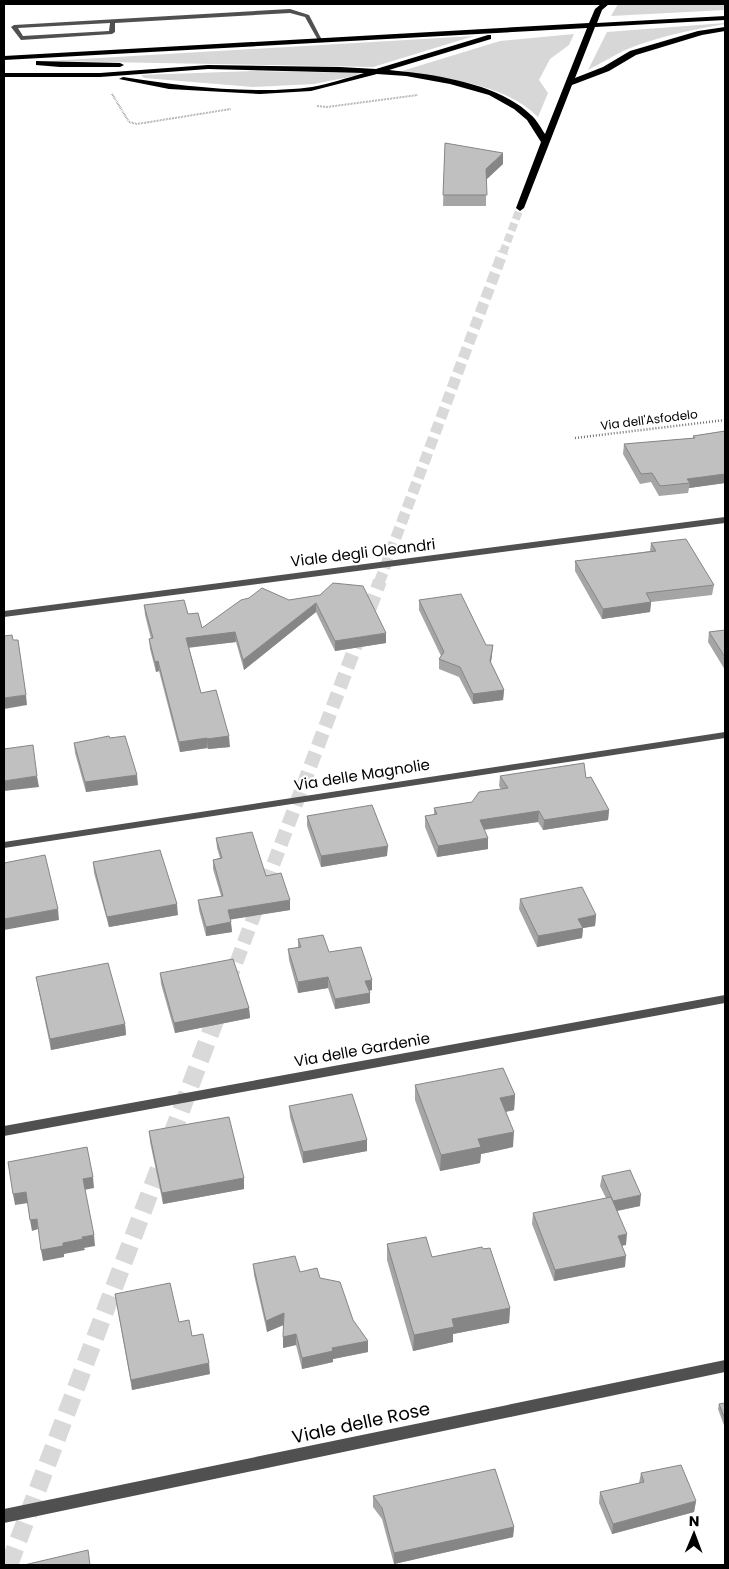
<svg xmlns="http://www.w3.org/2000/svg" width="729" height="1569" viewBox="0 0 729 1569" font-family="Poppins,sans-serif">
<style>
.green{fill:#d7d7d7}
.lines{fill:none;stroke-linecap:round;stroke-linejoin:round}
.trunk-tunnel-far3{stroke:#d9d9d9;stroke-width:8;stroke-dasharray:8 4;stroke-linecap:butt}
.trunk-tunnel-far2{stroke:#d9d9d9;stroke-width:11;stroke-dasharray:11 5;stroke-linecap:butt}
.trunk-tunnel-far1{stroke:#d9d9d9;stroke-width:14;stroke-dasharray:14 7;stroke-linecap:butt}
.trunk-tunnel{stroke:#d9d9d9;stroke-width:18;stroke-dasharray:18 9;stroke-linecap:butt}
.path-far1{stroke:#727272;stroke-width:2;stroke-dasharray:0.5 1;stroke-linecap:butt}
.path{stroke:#727272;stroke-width:2.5;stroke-dasharray:1 2;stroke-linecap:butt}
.service{fill:#505050;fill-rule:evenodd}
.minor{fill:#505050;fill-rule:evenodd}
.trunk{fill:#000;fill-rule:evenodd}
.wall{fill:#a5a5a5}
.shaded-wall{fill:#868686}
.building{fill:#c0c0c0;stroke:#868686}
.labels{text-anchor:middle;stroke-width:4.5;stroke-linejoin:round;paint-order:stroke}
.far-street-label{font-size:12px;fill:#000;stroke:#fff}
.street-label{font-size:15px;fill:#000;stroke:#fff}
.near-street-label{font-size:18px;fill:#000;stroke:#fff}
</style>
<rect width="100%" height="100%" fill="#fff"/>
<!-- green -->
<path class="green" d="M618,4h107v6l-114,6z
M725,23v1c-34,6 -70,13 -102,27 -12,6 -23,13 -35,19l19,-38z
M574,34l-5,11 -19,14 -11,21 9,13 -10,24c-36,-35 -90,-37 -136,-46l98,-30z
M474,36l-101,31 -325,-6z
M253,71l107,2 -6,3 -40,8 -61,3 -109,-9 -3,-3z"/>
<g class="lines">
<!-- trunk-tunnel-far3 -->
<path class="trunk-tunnel-far3" d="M503,253l17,-45"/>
<!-- trunk-tunnel-far2 -->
<path class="trunk-tunnel-far2" d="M379,583l124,-331"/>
<!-- trunk-tunnel-far1 -->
<path class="trunk-tunnel-far1" d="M229,982l151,-401
M218,1011l1,-2"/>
<!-- trunk-tunnel -->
<path class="trunk-tunnel" d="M9,1565l210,-555"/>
<!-- path-far1 -->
<path class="path-far1" d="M112,94l17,28 8,2 94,-15
M317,106l10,1 91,-12"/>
<!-- path -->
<path class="path" d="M575,438l150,-18"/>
<!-- service -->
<path class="service" d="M290,9l19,6 14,27h-4l-14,-25 -15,-4 -175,10v9l-3,2 -91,6 -10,-13 3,-2zM110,23l-1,8 -86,5 -5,-8z"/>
<!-- minor -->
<path class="minor" d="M725,517v6l-721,94v-6z
M725,732v6l-721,110v-6z
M725,995v8l-721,133v-10z
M725,1360v12l-721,151v-14z"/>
<!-- trunk -->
<path class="trunk" d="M601,4h8l-7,6 -5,13 128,-7v4l-130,7 -20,51 28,-11 27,-16 68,-20 27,-4v4l-23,4 -66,20 -27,16 -37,14 -48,123 -4,3 -4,-3 25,-66 -14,-22 -13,-11 -25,-14 -39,-11 -44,-8 -29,-2 -66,17 -51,3 -91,-5 -50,-10 4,-2c56,9 132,18 189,10 17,-3 35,-9 52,-14l-156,-4 -108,8h-96v-4h96l108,-8 132,2 36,2 112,-34h3v4l-102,31c44,4 109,13 142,45 6,5 10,13 14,19l42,-106 -583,32v-4l585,-33 6,-14z
M36,61l84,2 4,2 -4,2h-60l-24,-2z"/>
</g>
<!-- wall -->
<path class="wall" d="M445,143l58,21 -17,15v27h-43z
M725,431v52l-36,5 -1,5 -29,3 -8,-14 -11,2 -17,-30 1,-10 69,-6v-2z
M651,543l63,42 -2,10 -61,7 -1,10 -48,7 -27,-48v-10l75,-10z
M320,595l66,48 -51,8 -19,-39 -72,58 -8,-28 -47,5 12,46 29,54 -22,2 -1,-1 -27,4 -21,-81 -3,1 -6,-23 -1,-10h2l-6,-24 -1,-10 44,9 14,14 87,-28z
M419,600l67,45 6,10 -1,8 13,27 -1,10 -30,4 -14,-27 -20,-8v-10l2,-3 -22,-46z
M725,630v40l-17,-28 1,-10z
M74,743l64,42 -52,7 -11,-39z
M500,776l86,2 23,32 -1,10 -65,10 -5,-8 -54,8 4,8v11l-51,8 -12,-30v-11l9,-1v-7l38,-6 29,-13 -2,-3z
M307,816l80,40 -66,11 -14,-41z
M216,838l50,38 24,34 -60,9 2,13 -26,4 -7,-26 -1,-10 23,-4 -8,-27v-9l7,-2 -3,-10z
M93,862l85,53 -69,12 -15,-54z
M520,899l76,16 -1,11 -12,2 -1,10 -45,9 -18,-38z
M298,939l31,13 43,38 -3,1 1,12 -35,6 -7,-21 -30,5 -9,-33 -1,-11 10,-1z
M160,973l89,35 1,10 -75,15 -14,-49z
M36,977l89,47 1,11 -75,15 -13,-62z
M415,1085l100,10 -1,15 -8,2 7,35 -32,7 -1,9 -40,8 -25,-71z
M289,1106l78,34v11l-64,12 -13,-46z
M149,1131l95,47v11l-81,15 -13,-62z
M602,1176l38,30 -23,5 9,34h-4l3,22 -71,14 -22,-57 1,-11 73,-15 -6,-12z
M387,1244l45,13 78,51 -1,15 -56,11v8l-40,9 -26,-91z
M253,1264l47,8 20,6 33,42 15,32 -35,7v3l-31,7 -6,-24 -13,3 1,-23 -17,7 -13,-57z
M115,1294l64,28 13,14 18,38 -78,16z
M725,1403v25l-7,-19 1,-5z
M641,1473l55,28 -2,11 -82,22 -13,-31 1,-11 39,-9z
M373,1496l141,31 -1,10 -119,27 -12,-45 -9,-12z"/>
<!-- shaded-wall -->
<path class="shaded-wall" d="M503,153v11l-17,16v-11z
M725,474v9l-36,5 1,-5 -3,-4z
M651,602l-1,10 -48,7 1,-10z
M316,603v9l-72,58 -1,-10z
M235,632l1,10 -49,6 -1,-10z
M386,633v10l-51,8v-10z
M493,645l-1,10 -3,16 1,-10z
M158,661l1,10 -3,1 -1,-10z
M504,690l-1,10 -30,4v-10z
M26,695l1,10 -23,4v-11z
M229,736l1,11 -22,2 -1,-10z
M207,738v10l-27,4 -1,-10z
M137,775l1,10 -52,7 -1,-10z
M37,776l2,11 -35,4v-10z
M609,810l-1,10 -65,10 1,-10z
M539,811l-1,11 -59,8 1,-10z
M488,838v11l-51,8 1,-11z
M388,846l-1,10 -66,11v-11z
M290,900v10l-62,10v-10z
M177,904l1,11 -69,12 -2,-10z
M58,909l1,11 -55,10v-11z
M596,915l-1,11 -12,2 -1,10 -45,9 1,-11 40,-17z
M231,922l1,10 -26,4v-9z
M328,977v11l-30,5v-11z
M372,980v10l-7,1v-10z
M370,993v10l-35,6v-10z
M249,1008l1,10 -75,15 -1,-10z
M125,1024l1,11 -75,15 -1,-11z
M515,1095l-1,15 -15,3 1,-15z
M514,1132l-1,15 -32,7 -1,9 -40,8 1,-16 37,-16z
M367,1140v11l-64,12v-11z
M93,1177l1,11 -10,2 -1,-11z
M244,1178v11l-81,15 -1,-11z
M26,1192l2,11 -13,2 -2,-11z
M641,1195l-1,11 -29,6 2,-11z
M37,1219l1,10 -6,2 -2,-11z
M627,1234l-1,11 -10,2 2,-11z
M94,1235l1,11 -11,2 1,2 -21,4v3l-21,4 -2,-11 41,-13z
M626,1256l-1,11 -71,14 1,-11z
M510,1308l-1,15 -56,11v8l-40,9 1,-16 38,-16z
M284,1313l1,11 -18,8 -1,-11z
M296,1334v11l-13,3v-11z
M368,1341v11l-35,7v3l-31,7v-11l30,-10z
M209,1363l1,11 -78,16 -1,-10z
M696,1501l-2,11 -82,22 1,-10z
M514,1527l-1,10 -119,27v-11z"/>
<!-- building -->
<path class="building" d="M445,143l58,10 -17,16 1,26h-44z
M725,431v43l-38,5 3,4 -30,3 -8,-13 -11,1 -17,-30 71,-6 -2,-2z
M686,539l28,46 -68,8 5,9 -48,7 -28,-48 81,-10 -5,-8z
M333,583l30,3 23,47 -51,8 -19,-38 -73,57 -8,-28 -49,6 15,55 15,-3 13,46 -22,3v-1l-28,4 -21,-81 -3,1 -6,-23 4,-1 -9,-33 40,-5 4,14 10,-1 4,15 39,-28 8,-2 13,-10 27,12 31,-5z
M461,594l25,51h7l-3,16 14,29 -31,4 -13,-27 -21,-8 5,-7 -25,-52z
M725,630v27l-16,-25z
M12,635l1,5h5l8,55 -22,3v-62z
M109,736l1,2 15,-2 12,39 -52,7 -11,-39z
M33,745l4,31 -33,5v-32z
M584,763l2,15 5,-1 18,33 -65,10 -5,-9 -59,9 8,18 -50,8 -13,-30 12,-2 -3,-6 38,-6 7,-10 29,-4 -8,-12z
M372,805l16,41 -67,10 -14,-40z
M252,832l14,44 15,-3 9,27 -62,10 3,12 -25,5 -8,-27 25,-4 -10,-36 9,-2 -6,-20z
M160,850l17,54 -70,13 -14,-55z
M45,855l13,54 -54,10v-56z
M582,887l14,28 -18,4 5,9 -45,8 -18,-37z
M323,935l6,17 32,-5 11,33 -7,1 5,12 -35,6 -7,-22 -30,5 -10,-33 13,-2 -3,-8z
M233,959l16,49 -75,15 -14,-50z
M108,963l17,61 -75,15 -14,-62z
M503,1068l12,27 -15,3 14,34 -36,7 3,8 -40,8 -26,-70z
M352,1094l15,46 -64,12 -14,-46z
M229,1117l15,61 -82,15 -13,-62z
M87,1147l6,30 -10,2 11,56 -12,2 1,2 -20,4v3l-22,4 -4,-31 -7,1 -4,-28 -13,2 -5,-32z
M630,1170l11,25 -28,6 -11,-25z
M611,1197l16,37 -9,2 8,20 -71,14 -22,-57z
M426,1237l6,20 50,-10 1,2 7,-1 20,60 -58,11 2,8 -40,8 -27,-91z
M295,1256l5,16 17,-4 3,10 20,4 13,38 15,21 -36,7 1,3 -31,7 -6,-24 -13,3 1,-24 -18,8 -13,-57z
M170,1283l9,39 10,-2 3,16 11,-2 6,29 -78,17 -16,-86z
M725,1403v16l-6,-15z
M681,1465l15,36 -83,23 -13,-32 44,-10 -3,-9z
M495,1469l19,58 -120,26 -12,-45 -9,-12z
M88,1550l2,15h-66z"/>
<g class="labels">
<!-- far-street labels -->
<g class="far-street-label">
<text transform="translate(649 420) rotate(-7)" y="4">Via dell'Asfodelo</text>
</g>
<!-- street labels -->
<g class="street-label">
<text transform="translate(363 553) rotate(-7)" y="5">Viale degli Oleandri</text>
<text transform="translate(362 775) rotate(-9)" y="5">Via delle Magnolie</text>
<text transform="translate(362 1050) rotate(-10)" y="5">Via delle Gardenie</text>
</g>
<!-- near-street labels -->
<g class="near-street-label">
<text transform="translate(361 1423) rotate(-12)" y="6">Viale delle Rose</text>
</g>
</g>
<!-- border -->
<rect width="729" height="1569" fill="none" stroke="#000000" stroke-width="10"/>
<!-- north arrow -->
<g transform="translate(694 1534) rotate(1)" stroke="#ffffff" stroke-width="4" paint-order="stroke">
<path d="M0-4L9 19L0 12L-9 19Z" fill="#000000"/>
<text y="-8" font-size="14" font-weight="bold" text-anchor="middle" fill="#000000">N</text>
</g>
</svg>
